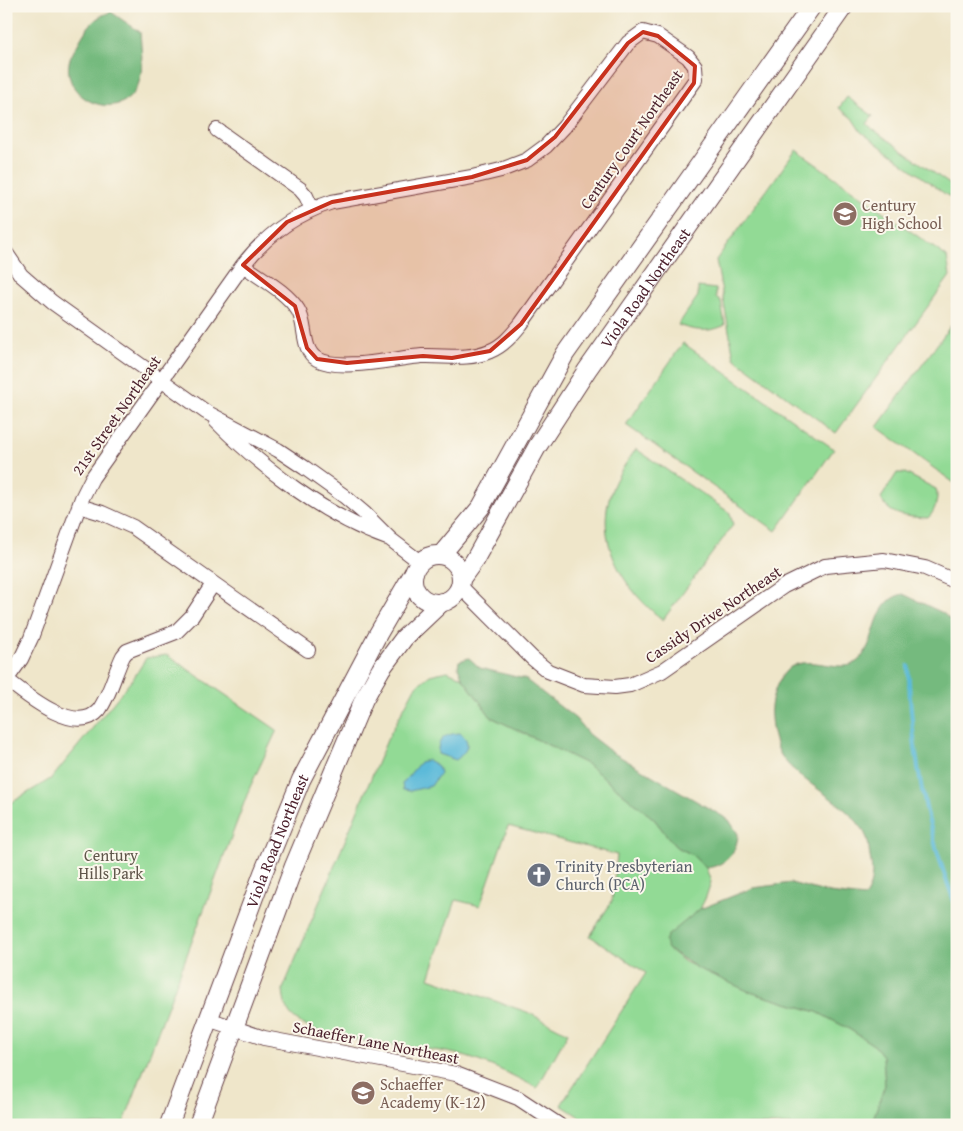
<svg xmlns="http://www.w3.org/2000/svg" width="963" height="1131" viewBox="0 0 963 1131" font-family="'Gentium Book Plus',serif">
<style>
.green{fill:#92da95;stroke:#6e7c60}
.forest{fill:#75ba7e;stroke:#606c54}
.water{fill:#5bbad9;stroke:#526c82}
.lines{fill:none;stroke-linecap:round;stroke-linejoin:round}
.stream{stroke:#5bbad9;stroke-width:4}
.minor-casing{stroke:#633d43;stroke-width:16}
.major-casing{stroke:#633d43;stroke-width:20}
.minor{stroke:#fff;stroke-width:14}
.major{stroke:#fff;stroke-width:18}
.marked{fill:#c8321e;fill-opacity:0.2;stroke:#c8321e;stroke-width:4;stroke-linejoin:round}
.labels{text-anchor:middle;stroke-width:4;stroke-linejoin:round;paint-order:stroke}
.street-label{font-size:16px;fill:#4a1f2b;stroke:#fbf7ec}
.education-label{font-size:16px;fill:#785e54;stroke:#fbf7ec;text-anchor:start}
.park-label{font-size:16px;fill:#60574b;stroke:#fbf7ec}
.worship-label{font-size:16px;fill:#5b616d;stroke:#fbf7ec;text-anchor:start}
</style>
<rect width="100%" height="100%" fill="#fbf7ec"/>
<filter id="ink" filterUnits="userSpaceOnUse"><feTurbulence type="fractalNoise" baseFrequency=".02" numOctaves="2"/><feDisplacementMap in="SourceGraphic" scale="10" xChannelSelector="R" yChannelSelector="G"/><feConvolveMatrix kernelMatrix="1 2 1 2 8 2 1 2 1" color-interpolation-filters="sRGB"/></filter>
<filter id="wash" filterUnits="userSpaceOnUse"><feTurbulence type="fractalNoise" baseFrequency=".0096" numOctaves="4" result="noise"/><feDisplacementMap in="SourceGraphic" scale="20" xChannelSelector="R" yChannelSelector="G"/><feGaussianBlur stdDeviation="1.12" result="paint"/><feColorMatrix in="noise" values="0 0 0 0 0 0 0 0 0 0 0 0 0 0 0 0 0 1.4 0 .05"/><feComposite in="paint" operator="in"/></filter>
<g filter="url(#wash)">
<rect width="100%" height="100%" fill="#efe6ca"/>
<!-- green -->
<path class="green" d="M847,97l26,19 -6,8 7,6 81,58 2,-1v11l-2,2 -10,-6 -84,-62 -9,-14 -13,-10z
M796,150l151,107 3,19 -114,157 -102,-75 -18,-98z
M698,287l18,2v8l5,4 4,24c-15,8 -31,6 -47,0l20,-29z
M957,317v168l-80,-58z
M683,343l151,106 -58,82 -150,-106z
M636,449l94,64 3,12 -70,95c-39,-30 -69,-78 -52,-128 5,-16 16,-30 25,-43z
M897,473h8l31,16c3,9 -1,23 -8,29 -17,-1 -40,-1 -47,-20z
M167,655l110,75 -27,57 -127,338h-117v-319l46,-28 83,-102 11,-18z
M447,671l15,6 29,40 96,47 67,55 21,27 16,8 15,14 5,14 -5,15 -6,12 -11,10 -21,30 17,13 65,30 67,20 32,17 26,17 8,10 2,29 -14,40h-279l-31,-20 85,-132 -56,-37 22,-35 5,-46 -109,-29 -28,80 -24,-6 -27,78 98,34 41,21 -31,55c-26,-14 -53,-27 -81,-34 -42,-10 -129,-10 -160,-34 -11,-8 -12,-19 -13,-31l104,-249 28,-53 15,-12z"/>
<!-- forest -->
<path class="forest" d="M111,12l29,20c1,14 3,28 1,42 -8,53 -79,32 -72,-11 1,-7 7,-15 10,-21 9,-16 15,-25 32,-30z
M903,594l40,19 14,13v499h-86l14,-40 -2,-29 -8,-10 -26,-17 -32,-17 -67,-20 -51,-23 -31,-20 -3,-7 2,-6 33,-27 53,-21 38,-5 38,10 36,4c8,-14 8,-25 5,-40 -1,-6 -1,-13 -3,-19 -13,-32 -59,-50 -82,-77 -9,-11 -13,-29 -14,-43 -2,-15 5,-37 16,-48 16,-17 51,2 66,-6 26,-13 16,-63 50,-70z
M469,658l11,10 45,11 51,40 12,15 22,17 119,69 9,14c-1,19 -13,32 -32,34l-15,-14 -16,-8 -21,-27 -67,-55 -96,-47 -29,-40 -4,-10 1,-6z"/>
<!-- water -->
<path class="water" d="M460,733c13,10 6,19 -4,27l-18,-6c-1,-16 8,-20 22,-21z
M428,760l10,6 2,7 -9,13 -21,5 -7,-1 -1,-6 18,-22z"/>
<g class="lines">
<!-- stream -->
<path class="stream" d="M908,666c4,87 17,162 49,243"/>
</g>
</g>
<g filter="url(#ink)">
<g class="lines">
<defs>
<path id="minor" d="M217,130l83,59 6,7 6,13
M6,253l15,22 31,27 154,110 72,38 27,18 39,28 20,17 26,26 30,23
M216,421c46,47 109,95 171,117
M79,506l23,7 31,14 175,123
M460,586l72,72 16,13 36,14 31,2 15,-2 32,-14 122,-85 41,-20 59,-6 41,8 32,14
M6,679c19,15 70,58 93,31 11,-15 16,-38 24,-54l4,-5 49,-19 16,-16 21,-32
M6,680l15,-21 10,-21 51,-140 10,-20 151,-213c24,-31 52,-51 89,-63l140,-25 29,-7 26,-10 19,-14 18,-19 64,-84 15,-11 15,4 30,21 7,9 1,13 -175,245c-9,11 -18,22 -31,27 -24,10 -44,4 -68,5 -27,2 -81,16 -105,3 -16,-9 -10,-35 -19,-49 -12,-19 -38,-32 -55,-45
M208,1019l56,19 192,36 62,24 41,27"/>
<g id="major">
<path d="M441,555l40,-48 84,-153 247,-348"/>
<circle cx="437" cy="579" r="24"/>
<path id="s1" d="M461,579l13,-18 63,-114 50,-77 257,-364"/>
<path id="s2" d="M169,1125l94,-252 38,-93 77,-146 36,-62"/>
<path d="M198,1125l96,-259 70,-167 17,-30 23,-31 38,-36"/>
</g>
</defs>
<!-- minor casing -->
<use href="#minor" class="minor-casing"/>
<!-- major casing -->
<use href="#major" class="major-casing"/>
<!-- minor -->
<use href="#minor" class="minor"/>
<!-- major -->
<use href="#major" class="major"/>
</g>
</g>
<!-- marked area -->
<path class="marked" d="M643,32l15,4 37,30 -1,17 -173,241 -31,27 -38,7 -29,-2 -76,7 -30,-4 -10,-11 -12,-42 -52,-41 44,-43 45,-20 140,-25 55,-17 28,-23 73,-94z"/>
<!-- icons -->
<defs>
<symbol id="school-disc" viewBox="-11 -11 22 22"><circle r="9.5" fill="#8d6e63" stroke="#fbf7ec"/><path d="M0-5L7-2L0 1L-7-2ZM-4 1L0 2.5L4 1V4Q0 6-4 4Z" fill="#fff"/></symbol>
<symbol id="church-disc" viewBox="-11 -11 22 22"><circle r="9.5" fill="#6b7280" stroke="#fbf7ec"/><path d="M-1.2-6h2.4v3.5h3.3v2.4h-3.3V6h-2.4V-.1h-3.3v-2.4h3.3Z" fill="#fff"/></symbol>
</defs>
<g fill-rule="evenodd">
<use href="#school-disc" x="831" y="200" width="28" height="28"/>
<use href="#church-disc" x="525" y="861" width="28" height="28"/>
<use href="#school-disc" x="349" y="1079" width="28" height="28"/>
</g>
<g class="labels">
<!-- street labels -->
<g class="street-label">
<text transform="translate(631 139) rotate(-55)" y="6">Century Court Northeast</text>
<text dy="6" stroke="none"><textPath href="#s1" startOffset="345">Viola Road Northeast</textPath></text>
<text transform="translate(116 415) rotate(-55)" y="6">21st Street Northeast</text>
<text transform="translate(713 614) rotate(-34)" y="6">Cassidy Drive Northeast</text>
<text dy="6" stroke="none"><textPath href="#s2" startOffset="304">Viola Road Northeast</textPath></text>
<text transform="translate(376 1042) rotate(11)" y="6">Schaeffer Lane Northeast</text>
</g>
<!-- education labels -->
<g class="education-label">
<text x="862" y="211">Century<tspan x="862" dy="18">High School</tspan></text>
<text x="380" y="1090">Schaeffer<tspan x="380" dy="18">Academy (K-12)</tspan></text>
</g>
<!-- park labels -->
<g class="park-label">
<text x="111" y="861">Century<tspan x="111" dy="18">Hills Park</tspan></text>
</g>
<!-- worship labels -->
<g class="worship-label">
<text x="556" y="872">Trinity Presbyterian<tspan x="556" dy="18">Church (PCA)</tspan></text>
</g>
</g>
<!-- margin -->
<rect width="963" height="1131" fill="none" stroke="#fbf7ec" stroke-width="25"/>
</svg>
